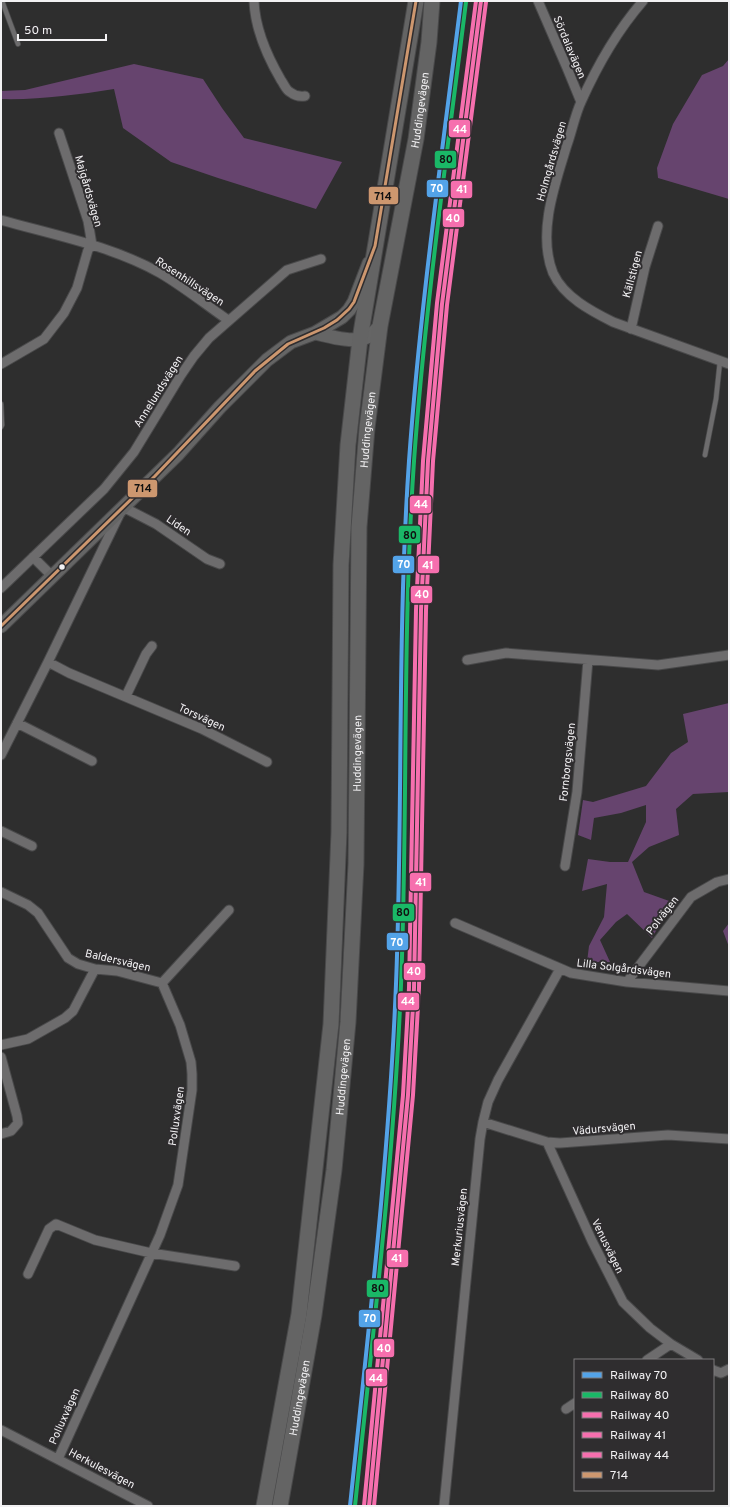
<svg xmlns="http://www.w3.org/2000/svg" width="730" height="1507" viewBox="0 0 730 1507" font-family="Overpass,sans-serif">
<style>
.forest{fill:#66446e}
.lines{fill:none;stroke-linecap:round;stroke-linejoin:round}
.lane-casing{stroke:#49494a;stroke-width:6}
.street-casing{stroke:#49494a;stroke-width:11}
.secondary-casing{stroke:#49494a;stroke-width:15}
.primary-casing{stroke:#49494a;stroke-width:17}
.lane{stroke:#6d6c6d;stroke-width:4.5}
.street{stroke:#6d6c6d;stroke-width:9}
.secondary{stroke:#656565;stroke-width:13}
.primary{stroke:#646464;stroke-width:15}
.bus-1-casing{stroke:#2f2d2f;stroke-width:6}
.bus-1{stroke:#cd976f;stroke-width:3}
.rail-1-casing{stroke:#2f2d2f;stroke-width:7}
.rail-2-casing{stroke:#2f2d2f;stroke-width:7}
.rail-3-casing{stroke:#2f2d2f;stroke-width:7}
.rail-4-casing{stroke:#2f2d2f;stroke-width:7}
.rail-5-casing{stroke:#2f2d2f;stroke-width:7}
.rail-1{stroke:#53a3e8;stroke-width:4}
.rail-2{stroke:#1ab867;stroke-width:4}
.rail-3{stroke:#f66fae;stroke-width:4}
.rail-4{stroke:#f66fae;stroke-width:4}
.rail-5{stroke:#f66fae;stroke-width:4}
.bus-dot{fill:#f2f1f3;stroke:#2f2d2f;stroke-width:1.5}
.labels{text-anchor:middle;stroke-width:4;stroke-linejoin:round;paint-order:stroke}
.street-label{font-size:11px;fill:#f2f1f3;stroke:#2f2d2f}
.line-badge{stroke:#2f2d2f;stroke-width:1.5}
.badge-label{font-size:11px;text-anchor:middle;font-weight:bold;fill:#fff}
.pale-badge-label{font-size:11px;text-anchor:middle;font-weight:bold;fill:#111}
</style>
<rect width="100%" height="100%" fill="#2e2e2e"/>
<!-- forest -->
<path class="forest" d="M729,59v140l-71,-21 -1,-10 16,-44 29,-49 21,-9z
M134,64l69,15 19,29 22,30 98,24 -26,47 -98,-31 -47,-16 -48,-34 -9,-39c-38,6 -75,11 -113,10v-8l24,-1z
M729,703v89l-36,2 -17,15 3,26 -30,12 -17,15 12,30 28,10 -20,36 -25,-24 -11,8 -16,18 10,22h-23l2,-16 15,-29 3,-33 -25,7 6,-32 22,3h18l18,-40v-17l-25,8 -27,5 -3,22 -13,-5 5,-35 10,2 53,-16 25,-33 17,-11 -5,-28z
M729,923v24l-6,-16z"/>
<g class="lines">
<defs>
<path id="lane" d="M2,1l16,43
M1,404l1,21 -1,2
M705,455l11,-56 4,-38"/>
<path id="street" d="M254,1c1,28 13,55 27,79 3,4 5,10 9,12 5,4 9,5 15,4
M538,1l29,67 14,34
M643,1c-26,30 -46,65 -62,101 -6,13 -9,29 -14,43 -12,39 -30,88 -14,128 11,24 38,38 60,49l116,42
M1,220c53,15 111,26 159,53 24,14 46,32 68,47
M631,329l14,-62 13,-41
M1,364l43,-25 20,-26 13,-25 11,-38 4,-5 -4,-24 -29,-88
M33,557l19,19
M1,588l103,-99 30,-37 47,-77 13,-19 15,-18 78,-68 34,-11
M467,660l39,-7 152,12 71,-10
M48,662l21,11 133,56 65,33
M126,696l20,-42 6,-8
M17,723l75,38
M1,755l47,-93 75,-155 33,17 51,35 13,5
M1,831l31,15
M565,866l12,-74 11,-132
M1,892l27,13 10,8 30,45 10,6 17,5 22,2 45,12 67,-73
M455,923l116,50 56,9 102,9
M627,982l64,-85 26,-15 12,-3
M1,1045l27,-6 37,-21 8,-7 22,-42
M1,1057l16,59 1,7 -7,8 -10,3
M483,1122l64,20 13,1 108,-8 61,4
M547,1142l45,99 31,61 27,26 21,16 27,16
M28,1274l21,-45 7,-5 39,16 56,13 84,13
M647,1360l24,-16
M713,1370l8,3 8,-4
M566,1409l9,-6
M1,1430l147,76
M58,1459l102,-224 18,-50 14,-95v-16l-1,-12 -11,-37 -18,-42
M444,1506l27,-276 9,-91 3,-17 5,-20 10,-22 62,-111"/>
<path id="secondary" d="M315,333c14,3 36,10 50,5 6,-2 11,-8 15,-12
M1,626l177,-172 42,-47 47,-47 24,-18 24,-9 27,-16 7,-7 5,-8 15,-39"/>
<g id="primary">
<path d="M264,1506l35,-192 32,-290 8,-192 2,-267 7,-120 12,-106 56,-338"/>
<path id="s1" d="M280,1506l34,-191 20,-145 14,-148 8,-158 3,-337 8,-99 13,-102 36,-187 13,-97 3,-41"/>
</g>
</defs>
<!-- lane casing -->
<use href="#lane" class="lane-casing"/>
<!-- street casing -->
<use href="#street" class="street-casing"/>
<!-- secondary casing -->
<use href="#secondary" class="secondary-casing"/>
<!-- primary casing -->
<use href="#primary" class="primary-casing"/>
<!-- lane -->
<use href="#lane" class="lane"/>
<!-- street -->
<use href="#street" class="street"/>
<!-- secondary -->
<use href="#secondary" class="secondary"/>
<!-- primary -->
<use href="#primary" class="primary"/>
<defs>
<path id="bus-1" d="M1,626l154,-150 100,-105 33,-27 36,-16 13,-8 12,-11 5,-7 21,-56 41,-245"/>
</defs>
<!-- bus-1 casing -->
<use href="#bus-1" class="bus-1-casing"/>
<!-- bus-1 -->
<use href="#bus-1" class="bus-1"/>
<defs>
<path id="rail-1" d="M350,1506c18,-173 39,-347 46,-522 7,-174 1,-349 13,-523 11,-154 33,-307 52,-460"/>
<path id="rail-2" d="M355,1506c18,-173 39,-347 46,-521 7,-175 1,-349 13,-524 11,-153 33,-306 52,-459"/>
<path id="rail-3" d="M369,1506l39,-411 6,-107 7,-378 7,-149 14,-157 39,-303"/>
<path id="rail-4" d="M374,1506l39,-411 6,-107 7,-378 7,-149 14,-156 39,-303"/>
<path id="rail-5" d="M364,1506l39,-411 6,-107 7,-378 7,-149 14,-158 39,-302"/>
</defs>
<!-- rail-1 casing -->
<use href="#rail-1" class="rail-1-casing"/>
<!-- rail-2 casing -->
<use href="#rail-2" class="rail-2-casing"/>
<!-- rail-3 casing -->
<use href="#rail-3" class="rail-3-casing"/>
<!-- rail-4 casing -->
<use href="#rail-4" class="rail-4-casing"/>
<!-- rail-5 casing -->
<use href="#rail-5" class="rail-5-casing"/>
<!-- rail-1 -->
<use href="#rail-1" class="rail-1"/>
<!-- rail-2 -->
<use href="#rail-2" class="rail-2"/>
<!-- rail-3 -->
<use href="#rail-3" class="rail-3"/>
<!-- rail-4 -->
<use href="#rail-4" class="rail-4"/>
<!-- rail-5 -->
<use href="#rail-5" class="rail-5"/>
</g>
<!-- markers -->
<circle class="bus-dot" cx="62" cy="567" r="3.5"/>
<g class="labels">
<!-- street labels -->
<g class="street-label">
<text transform="translate(570 47) rotate(67)" y="4">Sördalavägen</text>
<text dy="4" stroke="none"><textPath href="#s1" startOffset="1406">Huddingevägen</textPath></text>
<text transform="translate(551 161) rotate(-74)" y="4">Holmgårdsvägen</text>
<text transform="translate(89 191) rotate(74)" y="4">Majgårdsvägen</text>
<text transform="translate(632 274) rotate(-75)" y="4">Källstigen</text>
<text transform="translate(190 281) rotate(33)" y="4">Rosenhillsvägen</text>
<text transform="translate(158 391) rotate(-58)" y="4">Annelundsvägen</text>
<text dy="4" stroke="none"><textPath href="#s1" startOffset="1082">Huddingevägen</textPath></text>
<text transform="translate(179 525) rotate(34)" y="4">Liden</text>
<text transform="translate(202 717) rotate(25)" y="4">Torsvägen</text>
<text dy="4" stroke="none"><textPath href="#s1" startOffset="758">Huddingevägen</textPath></text>
<text transform="translate(567 762) rotate(-84)" y="4">Fornborgsvägen</text>
<text transform="translate(662 915) rotate(-52)" y="4">Polvägen</text>
<text transform="translate(118 960) rotate(13)" y="4">Baldersvägen</text>
<text transform="translate(624 968) rotate(7)" y="4">Lilla Solgårdsvägen</text>
<text dy="4" stroke="none"><textPath href="#s1" startOffset="434">Huddingevägen</textPath></text>
<text transform="translate(176 1116) rotate(-82)" y="4">Polluxvägen</text>
<text transform="translate(604 1128) rotate(-5)" y="4">Vädursvägen</text>
<text transform="translate(459 1227) rotate(-84)" y="4">Merkuriusvägen</text>
<text transform="translate(608 1246) rotate(64)" y="4">Venusvägen</text>
<text dy="4" stroke="none"><textPath href="#s1" startOffset="110">Huddingevägen</textPath></text>
<text transform="translate(64 1416) rotate(-66)" y="4">Polluxvägen</text>
<text transform="translate(102 1468) rotate(28)" y="4">Herkulesvägen</text>
</g>
</g>
<g class="line-badge">
<rect x="448" y="119" width="23" height="19" rx="4" fill="#f66fae"/>
<rect x="434" y="150" width="23" height="19" rx="4" fill="#1ab867"/>
<rect x="426" y="179" width="23" height="19" rx="4" fill="#53a3e8"/>
<rect x="450" y="180" width="23" height="19" rx="4" fill="#f66fae"/>
<rect x="368" y="186" width="31" height="19" rx="4" fill="#cd976f"/>
<rect x="442" y="208" width="23" height="20" rx="4" fill="#f66fae"/>
<rect x="127" y="479" width="31" height="19" rx="4" fill="#cd976f"/>
<rect x="409" y="495" width="23" height="19" rx="4" fill="#f66fae"/>
<rect x="398" y="525" width="23" height="19" rx="4" fill="#1ab867"/>
<rect x="392" y="555" width="23" height="19" rx="4" fill="#53a3e8"/>
<rect x="417" y="555" width="23" height="19" rx="4" fill="#f66fae"/>
<rect x="410" y="585" width="23" height="19" rx="4" fill="#f66fae"/>
<rect x="409" y="872" width="23" height="20" rx="4" fill="#f66fae"/>
<rect x="392" y="903" width="23" height="19" rx="4" fill="#1ab867"/>
<rect x="386" y="932" width="23" height="19" rx="4" fill="#53a3e8"/>
<rect x="403" y="962" width="23" height="19" rx="4" fill="#f66fae"/>
<rect x="397" y="992" width="23" height="19" rx="4" fill="#f66fae"/>
<rect x="386" y="1249" width="23" height="19" rx="4" fill="#f66fae"/>
<rect x="366" y="1279" width="23" height="19" rx="4" fill="#1ab867"/>
<rect x="358" y="1309" width="23" height="19" rx="4" fill="#53a3e8"/>
<rect x="373" y="1338" width="22" height="20" rx="4" fill="#f66fae"/>
<rect x="365" y="1368" width="23" height="19" rx="4" fill="#f66fae"/>
</g>
<g class="badge-label">
<text x="460" y="133">44</text>
<text x="437" y="192">70</text>
<text x="462" y="193">41</text>
<text x="453" y="222">40</text>
<text x="421" y="508">44</text>
<text x="404" y="568">70</text>
<text x="428" y="569">41</text>
<text x="422" y="598">40</text>
<text x="421" y="886">41</text>
<text x="397" y="946">70</text>
<text x="414" y="975">40</text>
<text x="408" y="1005">44</text>
<text x="397" y="1262">41</text>
<text x="370" y="1322">70</text>
<text x="384" y="1352">40</text>
<text x="376" y="1382">44</text>
</g>
<g class="pale-badge-label">
<text x="446" y="163">80</text>
<text x="383" y="200">714</text>
<text x="143" y="492">714</text>
<text x="410" y="539">80</text>
<text x="403" y="916">80</text>
<text x="378" y="1292">80</text>
</g>
<!-- border -->
<rect width="730" height="1507" fill="none" stroke="#f2f1f3" stroke-width="4"/>
<!-- legend -->
<rect x="574" y="1359" width="140" height="132" fill="#2f2d2f" stroke="#7d7b7d"/>
<rect x="582" y="1372" width="20" height="6" fill="#53a3e8" stroke="#7d7b7d"/>
<text x="610" y="1379" font-size="12" fill="#f2f1f3">Railway 70</text>
<rect x="582" y="1392" width="20" height="6" fill="#1ab867" stroke="#7d7b7d"/>
<text x="610" y="1399" font-size="12" fill="#f2f1f3">Railway 80</text>
<rect x="582" y="1412" width="20" height="6" fill="#f66fae" stroke="#7d7b7d"/>
<text x="610" y="1419" font-size="12" fill="#f2f1f3">Railway 40</text>
<rect x="582" y="1432" width="20" height="6" fill="#f66fae" stroke="#7d7b7d"/>
<text x="610" y="1439" font-size="12" fill="#f2f1f3">Railway 41</text>
<rect x="582" y="1452" width="20" height="6" fill="#f66fae" stroke="#7d7b7d"/>
<text x="610" y="1459" font-size="12" fill="#f2f1f3">Railway 44</text>
<rect x="582" y="1472" width="20" height="6" fill="#cd976f" stroke="#7d7b7d"/>
<text x="610" y="1479" font-size="12" fill="#f2f1f3">714</text>
<!-- scale -->
<path d="M18 34v6h88v-6" fill="none" stroke="#f2f1f3" stroke-width="2"/>
<text x="24" y="34" font-size="12" fill="#f2f1f3" stroke="#2f2d2f" stroke-width="3" paint-order="stroke">50 m</text>
</svg>
